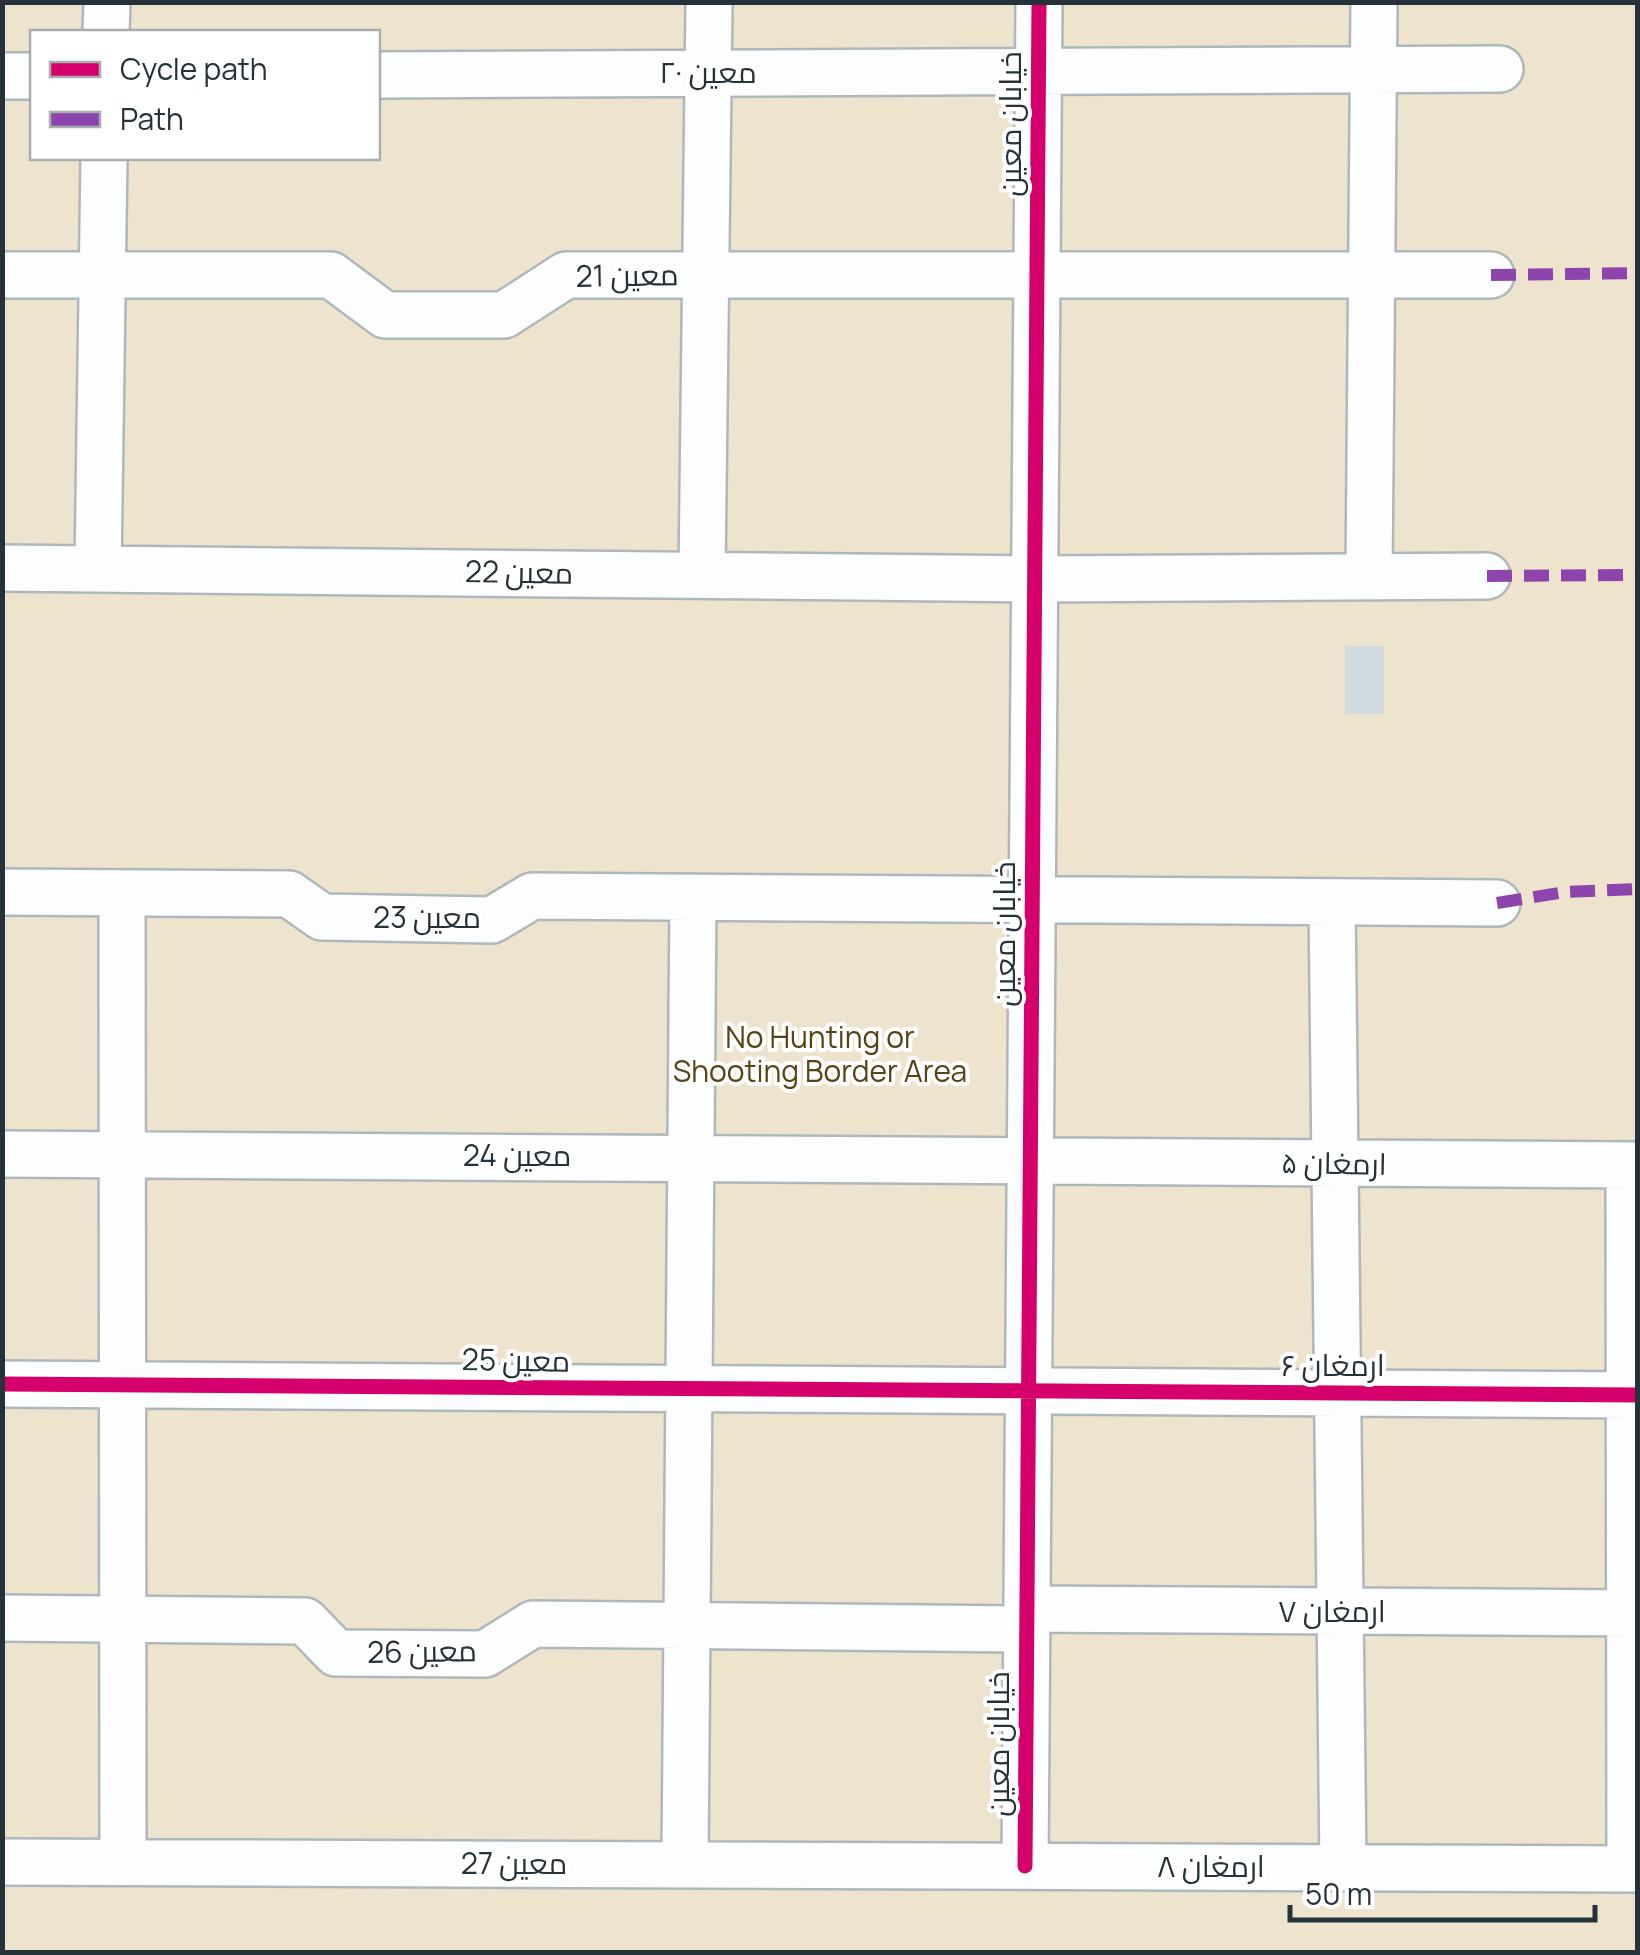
<svg xmlns="http://www.w3.org/2000/svg" width="1640" height="1955" viewBox="0 0 1640 1955" font-family="Manrope,Cairo,sans-serif">
<style>
.green{fill:#eee4cd;fill-rule:evenodd}
.building{fill:#d1dadf}
.lines{fill:none;stroke-linecap:round;stroke-linejoin:round}
.minor-casing{stroke:#aeb7bc;stroke-width:50}
.minor{stroke:#fcfdfe;stroke-width:45}
.quiet{stroke:#8e44ad;stroke-width:12;stroke-dasharray:25 12;stroke-linecap:butt}
.cycleway-casing{stroke:#fff;stroke-width:21}
.cycleway{stroke:#d6006c;stroke-width:15}
.labels{text-anchor:middle;stroke-width:8;stroke-linejoin:round;paint-order:stroke}
.street-label{font-size:30px;fill:#26323a;stroke:#fff}
.park-label{font-size:30px;fill:#584315;stroke:#fff}
</style>
<rect width="100%" height="100%" fill="#ecf3f7"/>
<!-- green -->
<path class="green" d="M3,3h1634v1949h-1634zM32,32h346v126h-346z"/>
<!-- building -->
<path class="building" d="M1345,646h39v68h-39z"/>
<g class="lines">
<defs>
<path id="minor" d="M106,32l1,-30
M378,75l1122,-6
M2,76h30
M2,275h329l54,40h119l62,-40h925
M2,568l1033,11 452,-3
M98,569l6,-411
M702,575l7,-573
M1369,575l5,-573
M2,892l287,2 33,23 170,3 40,-24 965,7
M122,893l1,969
M1332,902l11,965
M2,1154l1636,11
M1629,1165l1,704
M2,1384l1636,11
M1027,1609l611,4
M2,1618l303,3 31,32 149,1 48,-30 494,5
M2,1862l1636,7
M685,1864l8,-967
M1025,1866l14,-1864"/>
</defs>
<!-- minor casing -->
<use href="#minor" class="minor-casing"/>
<!-- minor -->
<use href="#minor" class="minor"/>
<!-- quiet -->
<path class="quiet" d="M1491,275l147,-2
M1487,576l151,-1
M1497,903l68,-11 73,-3"/>
<defs>
<path id="cycleway" d="M2,1384l1636,11
M1025,1866l14,-1864"/>
</defs>
<!-- cycleway casing -->
<use href="#cycleway" class="cycleway-casing"/>
<!-- cycleway -->
<use href="#cycleway" class="cycleway"/>
</g>
<g class="labels">
<!-- street labels -->
<g class="street-label">
<text x="708" y="83">معین ۲۰</text>
<text transform="translate(1011 124) rotate(-90)" y="10">خیابان معین</text>
<text transform="translate(627 276) rotate(-1)" y="10">معین 21</text>
<text transform="translate(519 573) rotate(1)" y="10">معین 22</text>
<text x="427" y="928">معین 23</text>
<text transform="translate(1005 934) rotate(-90)" y="10">خیابان معین</text>
<text x="517" y="1166">معین 24</text>
<text transform="translate(1334 1164) rotate(1)" y="10">ارمغان ۵</text>
<text transform="translate(516 1361) rotate(1)" y="10">معین 25</text>
<text x="1333" y="1376">ارمغان ۶</text>
<text x="1332" y="1622">ارمغان ۷</text>
<text transform="translate(422 1652) rotate(-1)" y="10">معین 26</text>
<text transform="translate(999 1744) rotate(-90)" y="10">خیابان معین</text>
<text x="514" y="1874">معین 27</text>
<text x="1211" y="1877">ارمغان ۸</text>
</g>
<!-- park labels -->
<g class="park-label">
<text x="820" y="1048">No Hunting or<tspan x="820" dy="34">Shooting Border Area</tspan></text>
</g>
</g>
<!-- border -->
<rect width="1640" height="1955" fill="none" stroke="#26323a" stroke-width="10"/>
<!-- legend -->
<rect x="30" y="30" width="350" height="130" fill="#ffffff" stroke="#a8adb0" stroke-width="2.5"/>
<rect x="50" y="62" width="50" height="15" fill="#d6006c" stroke="#a8adb0" stroke-width="2.5"/>
<text x="120" y="80" font-size="30" fill="#26323a">Cycle path</text>
<rect x="50" y="112" width="50" height="15" fill="#8e44ad" stroke="#a8adb0" stroke-width="2.5"/>
<text x="120" y="130" font-size="30" fill="#26323a">Path</text>
<!-- scale -->
<path d="M1290 1905v15h305v-15" fill="none" stroke="#26323a" stroke-width="5"/>
<text x="1305" y="1905" font-size="30" fill="#26323a" stroke="#ffffff" stroke-width="8" paint-order="stroke">50 m</text>
</svg>
